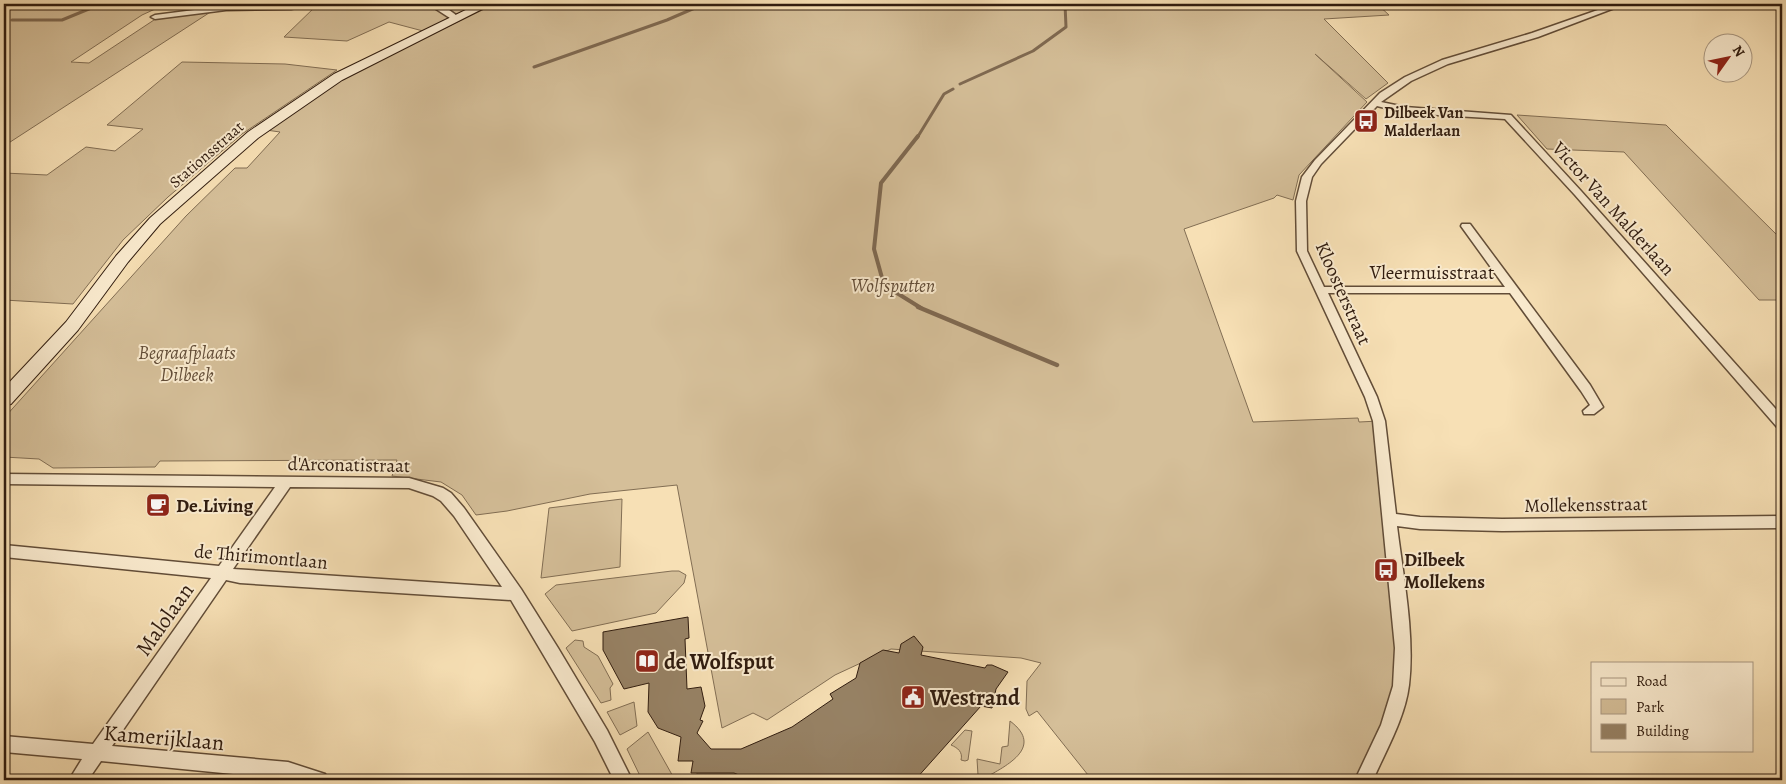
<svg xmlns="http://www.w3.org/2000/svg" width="1786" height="784" viewBox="0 0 1786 784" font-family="Alegreya,serif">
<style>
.green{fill:#d5bf99;stroke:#826e54}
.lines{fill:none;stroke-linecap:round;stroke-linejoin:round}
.stream-far2{stroke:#7f6951;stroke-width:3}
.stream-far1{stroke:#7f6951;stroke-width:4}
.stream{stroke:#7f6951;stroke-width:4.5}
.building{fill:#978265;stroke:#301c0f}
.street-casing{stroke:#624d38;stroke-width:3}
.secondary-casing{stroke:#301c0f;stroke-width:2}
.street{fill:#faebcf;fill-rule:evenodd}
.secondary{fill:#faebcf;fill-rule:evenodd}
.labels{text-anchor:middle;stroke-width:4;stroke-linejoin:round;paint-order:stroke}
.far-poi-label{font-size:16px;font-weight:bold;fill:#301c0f;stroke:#faebcf;text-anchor:start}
.far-street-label{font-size:16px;fill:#301c0f;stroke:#faebcf}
.street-label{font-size:19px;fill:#301c0f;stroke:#faebcf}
.park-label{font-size:19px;font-style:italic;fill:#624d38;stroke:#faebcf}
.poi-label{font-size:19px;font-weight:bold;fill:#301c0f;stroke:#faebcf;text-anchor:start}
.near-street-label{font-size:22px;fill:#301c0f;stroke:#faebcf}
.near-poi-label{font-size:22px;font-weight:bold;fill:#301c0f;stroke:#faebcf;text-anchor:start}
</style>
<rect width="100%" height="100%" fill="#f7e0b5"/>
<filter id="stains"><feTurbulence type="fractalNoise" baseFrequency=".004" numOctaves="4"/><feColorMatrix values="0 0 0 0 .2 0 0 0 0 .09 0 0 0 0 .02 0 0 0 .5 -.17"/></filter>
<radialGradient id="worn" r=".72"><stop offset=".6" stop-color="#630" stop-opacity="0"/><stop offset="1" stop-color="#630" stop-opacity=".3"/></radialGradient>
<!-- green -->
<path class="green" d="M4,4h162l-24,11 -71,47 18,1 68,-45 55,-7 -208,135z
M323,4h157l-57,27 -34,-9 -42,19 -63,-4 33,-32z
M495,4h882l12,11 -65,4 64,64 -22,16 -51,-45 52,48 -68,73 -6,25 -16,-5 -3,3 -90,31 69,193 105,-4 1,4 20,-1 22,265 -37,94h-272l-55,-69 -8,5 -3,-7 1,-28 14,-18 -20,-5 -130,-9 -56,26 -68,45 -14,-7 -31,15 -45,-243 -87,9 -83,17 -31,4 -14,-20 -21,-13 -49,-6 5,-16 -237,1 -5,6 -102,1 -14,-9 -35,-2v-39l182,-202 49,-48h12l33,-36 -14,-2 63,-46z
M182,62l103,2 52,6 -95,64 -74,63 -45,43 -50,64 -69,-4v-127l43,2 39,-28 29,4 28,-22 -36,-4z
M1517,115l149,10 116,115v60h-23l-135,-148 -77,-3z
M622,499l-2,68 -79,11 8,-70z
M672,571h7l7,4 -2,8 -28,30 -84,18 -27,-37 11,-9z
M575,640l8,1 1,6 14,9 15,28 -3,4 1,12 -10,3 -35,-55z
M634,702l3,24 -17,9 -13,-23z
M1010,721c36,27 -6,46 -29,59l-3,-5 -1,-16 23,5 2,-17 6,-1z
M965,730l7,1 -4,29 -3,1 -4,-1c2,-8 -3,-12 -10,-15z
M648,732l27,48h-33l-15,-31z
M697,773h37l10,4v3h-53l6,-1z"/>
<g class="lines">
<!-- stream-far2 -->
<path class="stream-far2" d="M12,20h50l39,-16
M534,67l133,-47 37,-16
M960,84l73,-33 33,-24 -1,-23
M917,138l27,-44 9,-5"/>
<!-- stream-far1 -->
<path class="stream-far1" d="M918,136l-37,47 -7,66 10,36 37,23"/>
<!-- stream -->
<path class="stream" d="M918,307l139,58"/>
</g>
<!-- building -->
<path class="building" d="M688,617l1,21 -4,1 2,50 14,-2 4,19 -5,14 3,1 -6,12 14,16h30l51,-22 41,-28 -3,-5 26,-16 4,-15 23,-13 16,3 2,-9 13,-8 9,11 -2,8 64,13 2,-3h5l16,7 -12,17 -4,19 -11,-2 -66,74h-171v-3l-10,-4h-43l2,-12h-15l3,-24 -23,-9 -10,-16 1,-29 -25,6 -21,-39v-18z"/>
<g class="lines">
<defs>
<path id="street" d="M319,4l-28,5 -65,1 -71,9 -4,-2 4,-2 71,-9z
M433,4h8l19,14 -7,2 -17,-11z
M1615,4h10l-87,33 -90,27 -37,17 -30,21 24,5 106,8 70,76 201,225v13l-5,-2 -202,-232 -70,-76 -100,-6 -28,-7 -56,58 -9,13 -6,24 1,50 17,36h181l-44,-61 1,-2h8l120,161 13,22 -9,7h-10l-1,-3 7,-6 -9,-14 -71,-98h-182l49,104 8,24 11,93 24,3 82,2 280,-3v12l-280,3 -82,-2 -23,-3c6,49 18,109 12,159 -4,33 -23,65 -36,95h-18l26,-55 12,-39 2,-38 -22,-227 -8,-24 -68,-146 -1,-50 6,-24 13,-17 65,-67 25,-16 37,-17 90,-27z
M4,474l405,4 34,10 8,5 13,15 57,81 37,59 49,82 25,50h-18l-19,-38 -84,-142 -271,-17 -14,-3 -114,166 176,16 37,12 3,6h-35l-192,-19 -13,19h-19l13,-21 -78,-7v-16l89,8 118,-166 -207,-21v-12l215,21 56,-79 -271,-3zM290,487l119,1 24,8 8,5 13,15 48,71 -269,-18z"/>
<path id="secondary" d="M478,4h14l-150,76 -84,58 -98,86 -32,38 -50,68 -67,74 -7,2v-18l62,-66 50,-66 34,-38 98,-86 86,-58z"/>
</defs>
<!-- street casing -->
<use href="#street" class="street-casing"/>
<!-- secondary casing -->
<use href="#secondary" class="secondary-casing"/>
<!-- street -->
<use href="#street" class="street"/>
<!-- secondary -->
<use href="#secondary" class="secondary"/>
</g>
<!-- icons -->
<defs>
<symbol id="bus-square" viewBox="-11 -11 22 22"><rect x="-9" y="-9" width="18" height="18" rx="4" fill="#8f2418" stroke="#faebcf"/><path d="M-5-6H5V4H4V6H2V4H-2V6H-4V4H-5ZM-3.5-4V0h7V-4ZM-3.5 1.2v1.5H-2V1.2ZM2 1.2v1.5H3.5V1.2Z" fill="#fff"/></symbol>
<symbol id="cafe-square" viewBox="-11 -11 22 22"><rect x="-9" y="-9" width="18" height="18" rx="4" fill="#8f2418" stroke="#faebcf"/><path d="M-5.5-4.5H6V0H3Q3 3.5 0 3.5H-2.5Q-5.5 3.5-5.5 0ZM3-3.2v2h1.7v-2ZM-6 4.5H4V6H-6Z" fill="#fff"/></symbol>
<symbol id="library-square" viewBox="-11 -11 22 22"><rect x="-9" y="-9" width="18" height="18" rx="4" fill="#8f2418" stroke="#faebcf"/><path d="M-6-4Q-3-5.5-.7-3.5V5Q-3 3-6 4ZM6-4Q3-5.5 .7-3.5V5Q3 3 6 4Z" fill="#fff"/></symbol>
<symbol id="civic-square" viewBox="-11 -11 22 22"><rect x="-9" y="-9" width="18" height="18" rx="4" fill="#8f2418" stroke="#faebcf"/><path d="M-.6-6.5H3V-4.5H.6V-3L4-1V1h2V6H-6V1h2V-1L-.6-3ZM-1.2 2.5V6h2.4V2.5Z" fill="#fff"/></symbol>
</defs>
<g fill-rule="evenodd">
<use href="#bus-square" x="1352" y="107" width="28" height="28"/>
<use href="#cafe-square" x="144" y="491" width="28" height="28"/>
<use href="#bus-square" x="1372" y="556" width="28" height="28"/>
<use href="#library-square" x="633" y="647" width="28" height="28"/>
<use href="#civic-square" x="899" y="683" width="28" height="28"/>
</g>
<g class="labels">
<!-- far-poi labels -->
<g class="far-poi-label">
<text x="1384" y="118">Dilbeek Van<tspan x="1384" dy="18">Malderlaan</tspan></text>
</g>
<!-- far-street labels -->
<g class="far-street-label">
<text transform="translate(206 154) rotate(-41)" y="6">Stationsstraat</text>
</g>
<!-- street labels -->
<g class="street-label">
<text transform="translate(1614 208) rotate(48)" y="7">Victor Van Malderlaan</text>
<text x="1432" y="279">Vleermuisstraat</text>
<text transform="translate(1344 293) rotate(66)" y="7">Kloosterstraat</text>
<text transform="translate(349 464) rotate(1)" y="7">d'Arconatistraat</text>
<text transform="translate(1586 504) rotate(-1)" y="7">Mollekensstraat</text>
<text transform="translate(261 556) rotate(5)" y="7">de Thirimontlaan</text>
</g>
<!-- park labels -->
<g class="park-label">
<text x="893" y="292">Wolfsputten</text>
<text x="187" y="359">Begraafplaats<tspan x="187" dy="22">Dilbeek</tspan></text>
</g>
<!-- poi labels -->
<g class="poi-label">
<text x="176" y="512">De.Living</text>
<text x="1404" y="566">Dilbeek<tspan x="1404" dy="22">Mollekens</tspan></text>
</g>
<!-- near-street labels -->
<g class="near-street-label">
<text transform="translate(164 619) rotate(-55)" y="8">Malolaan</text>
<text transform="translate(164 737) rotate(5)" y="8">Kamerijklaan</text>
</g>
<!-- near-poi labels -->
<g class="near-poi-label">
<text x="664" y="669">de Wolfsput</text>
<text x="930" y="705">Westrand</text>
</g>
</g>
<!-- margin -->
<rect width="1786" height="784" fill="none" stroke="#f7e0b5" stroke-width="20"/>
<rect x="5" y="5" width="1776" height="774" fill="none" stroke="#301c0f" stroke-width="2.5"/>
<rect x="10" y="10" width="1766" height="764" fill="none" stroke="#301c0f"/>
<!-- legend -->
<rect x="1591" y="662" width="162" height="90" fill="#faebcf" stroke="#a99882"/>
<rect x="1601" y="678" width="25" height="8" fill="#faebcf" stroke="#a99882"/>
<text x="1636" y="686" font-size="15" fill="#301c0f">Road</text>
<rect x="1601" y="699" width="25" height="15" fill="#d5bf99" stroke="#a99882"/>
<text x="1636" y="712" font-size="15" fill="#301c0f">Park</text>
<rect x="1601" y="724" width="25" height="15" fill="#978265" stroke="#a99882"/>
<text x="1636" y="736" font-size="15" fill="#301c0f">Building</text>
<!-- north arrow -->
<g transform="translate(1728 58) rotate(57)"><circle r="24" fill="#faebcf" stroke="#a99882"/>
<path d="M0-4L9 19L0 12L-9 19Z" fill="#8f2418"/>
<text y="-8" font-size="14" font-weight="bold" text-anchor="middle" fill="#301c0f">N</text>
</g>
<rect width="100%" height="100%" filter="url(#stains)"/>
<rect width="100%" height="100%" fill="url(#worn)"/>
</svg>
